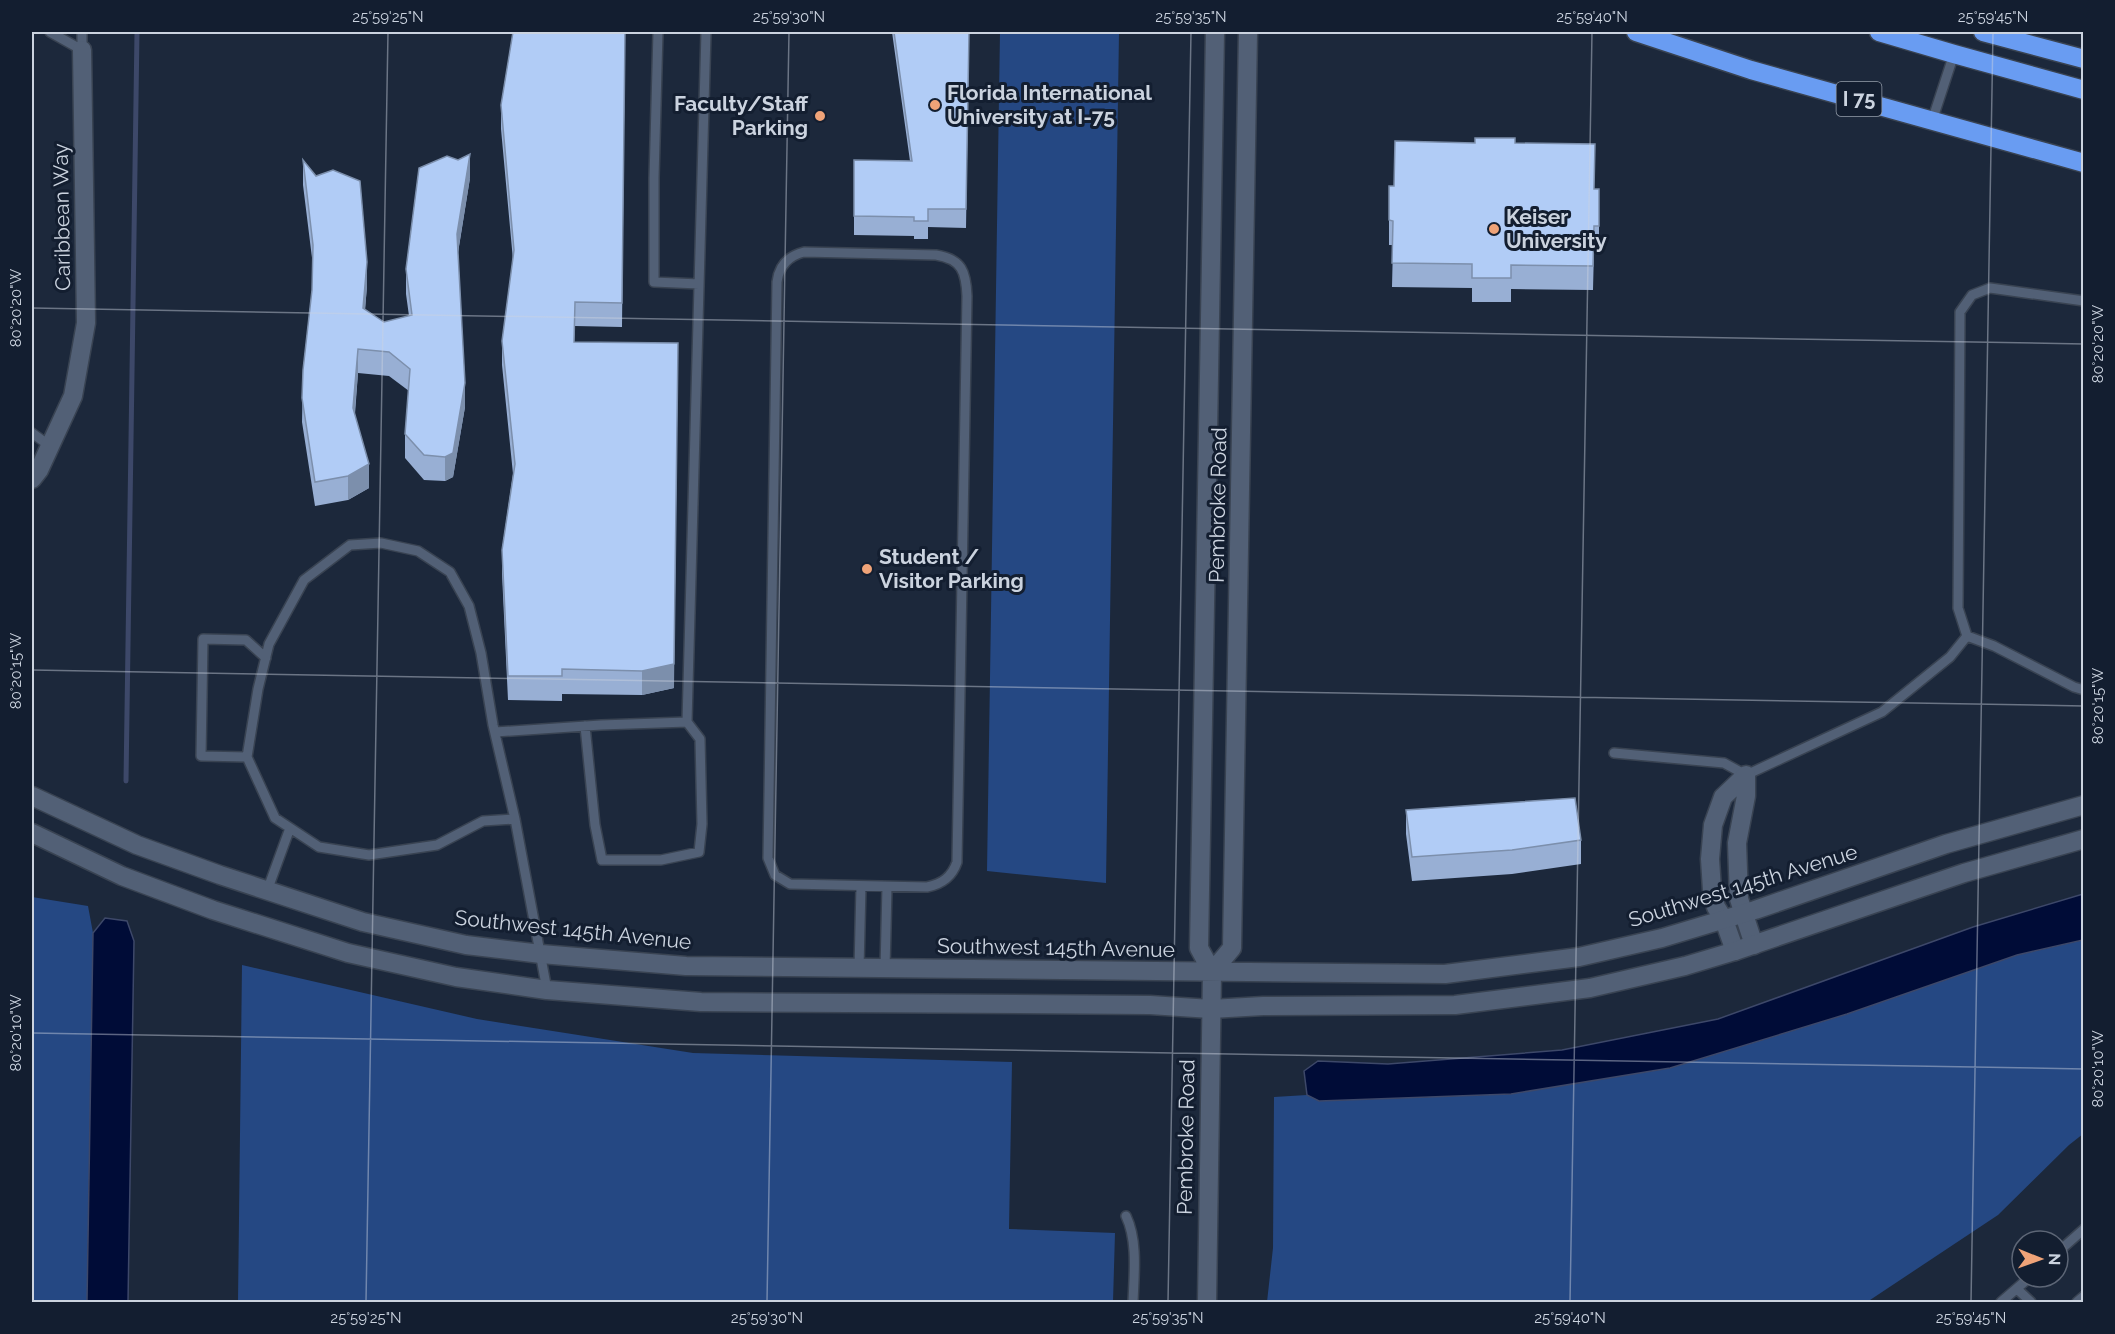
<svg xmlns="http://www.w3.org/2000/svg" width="2115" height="1334" viewBox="0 0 2115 1334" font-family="Raleway,sans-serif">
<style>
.green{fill:#254883}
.water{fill:#000c37;stroke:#3d4869;stroke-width:1.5}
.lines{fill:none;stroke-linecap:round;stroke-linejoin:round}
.stream{stroke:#3d4869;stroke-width:5}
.lane-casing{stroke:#394352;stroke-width:12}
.street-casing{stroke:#394352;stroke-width:21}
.secondary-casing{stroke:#394352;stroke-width:21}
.highway-casing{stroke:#394352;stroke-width:21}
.lane{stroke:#526076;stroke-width:9}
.street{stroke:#526076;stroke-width:18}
.secondary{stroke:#526076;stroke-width:18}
.highway{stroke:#699cf2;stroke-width:18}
.wall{fill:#98afd4}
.shaded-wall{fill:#7c8fac}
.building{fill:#b1ccf6;stroke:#7c8fac;stroke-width:1.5}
.ticks{fill:none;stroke:#cbd3df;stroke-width:1.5;stroke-opacity:0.45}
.poi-dot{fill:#efa378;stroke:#131e30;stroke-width:2}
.labels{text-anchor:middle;stroke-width:6;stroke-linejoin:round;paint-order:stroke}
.shield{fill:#131e30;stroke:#949daa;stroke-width:1.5}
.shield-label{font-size:20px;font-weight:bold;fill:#cbd3df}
.poi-label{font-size:21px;font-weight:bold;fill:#cbd3df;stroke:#131e30;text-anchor:start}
.street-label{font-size:21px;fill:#cbd3df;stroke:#131e30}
.neatline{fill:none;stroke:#cbd3df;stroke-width:2}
.ticks-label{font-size:15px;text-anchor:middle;fill:#cbd3df}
</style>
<rect width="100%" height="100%" fill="#1c283b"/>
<!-- green -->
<path class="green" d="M1000,32h119l-13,851 -119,-12z
M32,897l56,9 5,27 -6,369h-55z
M2083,940v194l-14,11 -71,70 -131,87h-600l6,-54 1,-151 33,-2 12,6 192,-7 159,-26 177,-54 170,-59z
M242,965l235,54 216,34 319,9 -3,167 106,4 -2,69h-875z"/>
<!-- water -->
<path class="water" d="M2083,894v46l-66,15 -170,59 -177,54 -159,26 -192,7 -12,-6 -3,-24 14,-10 70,3 174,-14 156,-31 255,-92z
M105,918l22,3 7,20 -6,361h-41l6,-369z"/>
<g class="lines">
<!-- stream -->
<path class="stream" d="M126,781l11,-749"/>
<defs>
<path id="lane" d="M50,32l32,18v-18
M658,32l-4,146v104l45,2
M1932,121l22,-67
M804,252l132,3c26,4 30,17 31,41l-10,566c-5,15 -15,22 -30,25l-137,-3 -15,-9 -7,-17 9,-576c2,-16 11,-26 27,-30z
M32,433l18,13
M1967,636l-9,-28 2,-296 12,-17 18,-7 94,13
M687,722l19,-690
M495,732l106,-7 86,-3 13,17 2,85 -3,28 -38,8h-59l-7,-35 -10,-99
M1614,753l110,10 22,12 136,-63 68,-55 17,-21 27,10 80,41 10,3
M247,757l-46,-1 2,-117 43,1 20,18
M515,819l-22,-94 -12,-72 -12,-47 -19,-34 -32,-21 -37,-8 -31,2 -46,35 -35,64 -11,45 -11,68 28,61 44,29 50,8 68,-10 46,-24 32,-2 32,171
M267,891l23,-63
M859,968l2,-82
M885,969l2,-82
M1126,1216c12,25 8,59 7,86
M2058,1252l26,-23
M2017,1289l14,13
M2001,1302l29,-25
M2077,1302l7,-6"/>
<path id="street" d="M32,479l7,-9 34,-74 13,-73 -4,-273
M1746,775v21l-9,47 2,56 15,46
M1735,951l-11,-31 -8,-13 -4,-17 -2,-31 3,-34 10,-28 23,-22"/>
<path id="secondary" d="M32,796l105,49 83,30 143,47 103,23 75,9 145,12 759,8 134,-17 83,-19 93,-28 191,-66 138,-39
M32,833l90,43 91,34 135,43 108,24 91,13 154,12 449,3 61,4 52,-3 192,-1 135,-17 95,-22 50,-15 229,-78 120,-34
M1212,972l20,-24 16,-916
M1207,1302l5,-330 -13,-24 16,-916"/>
<path id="highway" d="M1636,32l115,38 333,93
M1879,32l75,22 130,36
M1983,32l101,27"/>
</defs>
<!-- lane casing -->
<use href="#lane" class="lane-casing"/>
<!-- street casing -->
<use href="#street" class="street-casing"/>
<!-- secondary casing -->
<use href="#secondary" class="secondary-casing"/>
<!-- highway casing -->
<use href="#highway" class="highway-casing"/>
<!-- lane -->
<use href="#lane" class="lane"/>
<!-- street -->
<use href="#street" class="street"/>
<!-- secondary -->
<use href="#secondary" class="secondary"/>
<!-- highway -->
<use href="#highway" class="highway"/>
</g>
<!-- wall -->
<path class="wall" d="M625,32l-3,295 -47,-1 -1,16 100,346 -32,7 -80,-1v7l-54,-1 -6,-126v-24l11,-76 -11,-109v-24l11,-81 -12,-131v-24z
M892,32h77l-3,196 -38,-1v12h-14v-3l-60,-1v-75l56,1z
M303,160l64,126 -2,24 19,12 25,-6 -3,-22v-25l64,-91 -12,75 7,154 -12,70 -8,4 -21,-1 -19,-22v-24l4,-43 -20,-15 -31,-3 -3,41 14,74 -21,12 -33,6 -13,-84 1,-52 9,-80 1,-24 -10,-81z
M1389,186l206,3 4,25v36h-5l-1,40 -82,-1v13h-39v-14l-80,-1 1,-42h-4z
M1406,810l175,30v24l-69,10 -100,7 -6,-47z"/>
<!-- shaded-wall -->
<path class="shaded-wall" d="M470,154v24l-13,80v-24z
M367,262v24l-4,47v-25z
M678,343l-4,345 -32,7v-24z
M358,349v24l-5,59v-24z
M465,383v24l-12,70 -8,4v-24z
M369,464v24l-21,12v-24z"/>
<!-- building -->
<path class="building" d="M513,32h112l-3,271 -47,-1 -1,40 104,1 -4,321 -32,7 -80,-2v7h-54l-6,-126 13,-86 -13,-123 12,-91 -13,-145z
M894,32h75l-3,177h-38v12h-14v-4l-60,-1v-56l58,1z
M1475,138h40v5l80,1 -1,45h5v37h-5l-1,40 -82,-1v13h-39v-14l-80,-1 1,-42 -4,-1v-34h5l1,-45 80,2z
M470,154l-13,80 8,149 -12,70 -8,4 -21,-2 -19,-21 5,-65 -21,-17 -31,-3 -5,59 16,56 -21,12 -33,6 -13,-84 1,-28 9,-80 1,-45 -10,-85 13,16 17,-6 27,11 7,81 -4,46 21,14 28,-7 -6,-46 13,-101 28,-12 11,4z
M1575,798l6,42 -69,10 -100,7 -6,-47z"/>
<!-- ticks -->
<path class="ticks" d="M32,308l2052,36M32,670l2052,36M32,1033l2052,36M366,1302l22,-1270M767,1302l22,-1270M1168,1302l23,-1270M1570,1302l22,-1270M1971,1302l22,-1270"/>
<!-- markers -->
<g class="poi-dot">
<circle cx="935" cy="105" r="6"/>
<circle cx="820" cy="116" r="6"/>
<circle cx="1494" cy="229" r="6"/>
<circle cx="867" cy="569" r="6"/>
</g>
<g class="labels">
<!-- shield labels -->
<rect class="shield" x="1836.5" y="82" width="45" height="34" rx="4.5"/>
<g class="shield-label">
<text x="1859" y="106">I 75</text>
</g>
<!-- poi labels -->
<g class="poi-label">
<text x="947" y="100">Florida International<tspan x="947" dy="24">University at I-75</tspan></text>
<text x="808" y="111" text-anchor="end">Faculty/Staff<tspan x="808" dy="24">Parking</tspan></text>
<text x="1506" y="224">Keiser<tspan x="1506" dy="24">University</tspan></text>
<text x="879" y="564">Student /<tspan x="879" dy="24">Visitor Parking</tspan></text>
</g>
<!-- street labels -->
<g class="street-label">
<text transform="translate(62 217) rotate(-91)" y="7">Caribbean Way</text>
<text transform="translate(1218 505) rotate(-89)" y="7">Pembroke Road</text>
<text transform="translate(1743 886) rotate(-17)" y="7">Southwest 145th Avenue</text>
<text transform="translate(573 930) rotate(6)" y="7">Southwest 145th Avenue</text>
<text transform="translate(1056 948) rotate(1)" y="7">Southwest 145th Avenue</text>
<text transform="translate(1186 1137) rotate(-89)" y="7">Pembroke Road</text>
</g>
</g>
<!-- border -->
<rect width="2115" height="1334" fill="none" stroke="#131e30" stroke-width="66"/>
<!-- north arrow -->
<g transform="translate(2040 1259) rotate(91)"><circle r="28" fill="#131e30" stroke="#5d6676" stroke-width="1.5"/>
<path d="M0-4.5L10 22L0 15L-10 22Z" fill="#efa378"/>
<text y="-9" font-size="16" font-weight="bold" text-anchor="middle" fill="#cbd3df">N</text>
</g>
<rect x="33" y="33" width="2049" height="1268" class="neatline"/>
<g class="ticks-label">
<text x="388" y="22">25°59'25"N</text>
<text x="789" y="22">25°59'30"N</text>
<text x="1191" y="22">25°59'35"N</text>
<text x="1592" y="22">25°59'40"N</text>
<text x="1993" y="22">25°59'45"N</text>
<text transform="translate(16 308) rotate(-90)" y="5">80°20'20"W</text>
<text transform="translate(2098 344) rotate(-90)" y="5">80°20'20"W</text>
<text transform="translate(16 671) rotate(-90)" y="5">80°20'15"W</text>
<text transform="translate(2098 706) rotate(-90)" y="5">80°20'15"W</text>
<text transform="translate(16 1033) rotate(-90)" y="5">80°20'10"W</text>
<text transform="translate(2098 1069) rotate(-90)" y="5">80°20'10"W</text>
<text x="366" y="1323">25°59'25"N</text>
<text x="767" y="1323">25°59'30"N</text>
<text x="1168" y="1323">25°59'35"N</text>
<text x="1570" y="1323">25°59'40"N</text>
<text x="1971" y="1323">25°59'45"N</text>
</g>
</svg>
